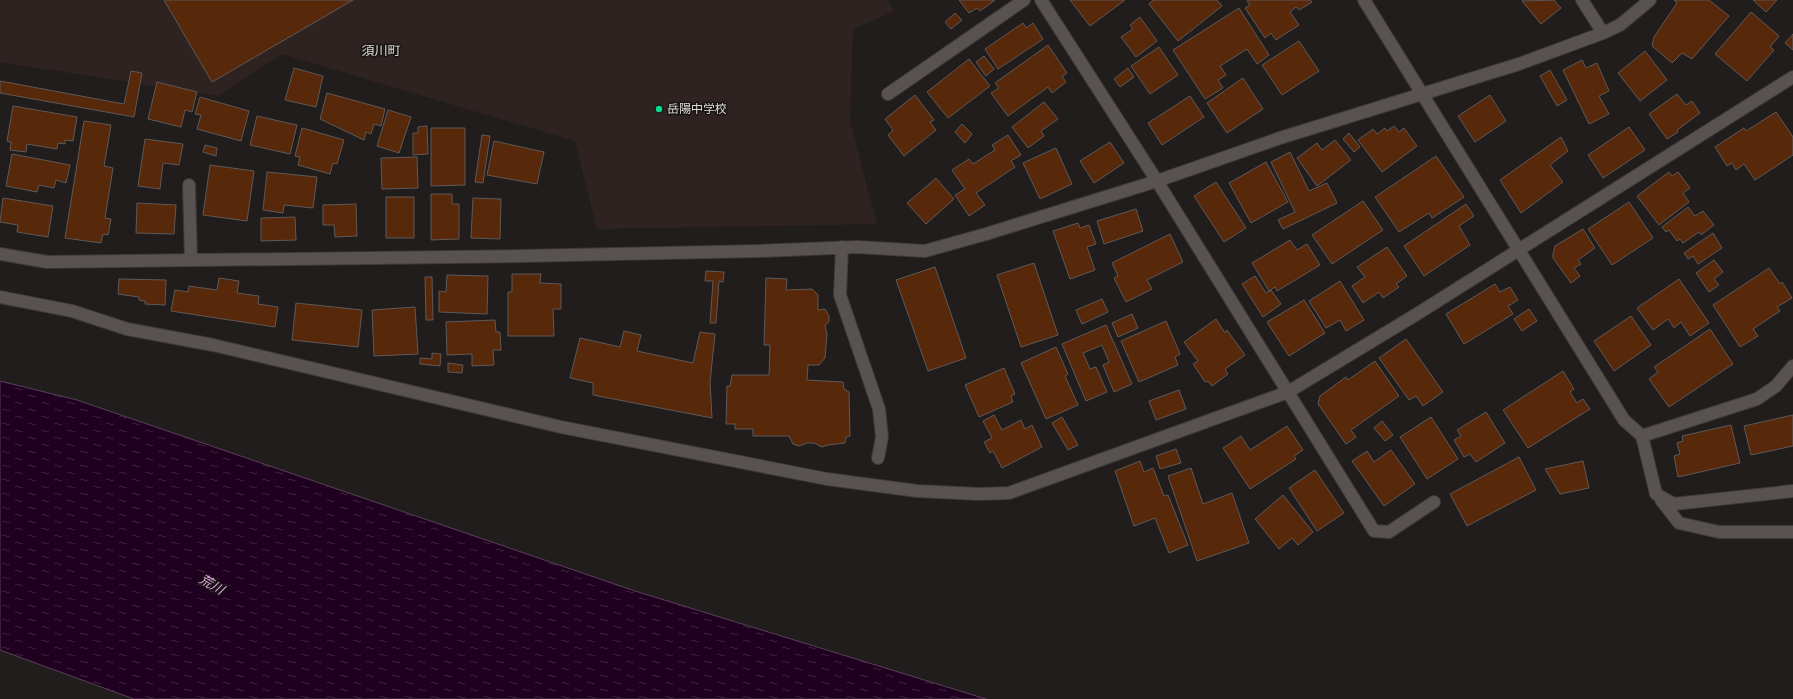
<svg xmlns="http://www.w3.org/2000/svg" width="1793" height="699" viewBox="0 0 1793 699" font-family="'DejaVu Sans','Noto Sans JP',sans-serif">
<style>
.built{fill:#2f2322}
.water{fill:url(#water-ripples);stroke:#584158}
.building{fill:#57280a;stroke:#5f5957}
.lines{fill:none;stroke-linecap:round;stroke-linejoin:round}
.minor-casing{stroke:#3e3a3a;stroke-width:14}
.minor{stroke:#585251;stroke-width:12}
.poi-dot{fill:#03d98b;stroke:#191414;stroke-width:1.5}
.labels{text-anchor:middle;stroke-width:3;stroke-linejoin:round;paint-order:stroke}
.poi-label{font-size:12px;fill:#dedada;stroke:#191414;text-anchor:start}
.neighbourhood-label{font-size:13px;fill:#dedada;stroke:#191414}
.water-label{font-size:13px;font-style:italic;fill:#e7a7e5;stroke:#191414}
</style>
<defs>
<pattern id="water-ripples" width="26" height="14" patternUnits="userSpaceOnUse"><rect width="26" height="14" fill="#1f0020"/><path d="M2 4q2-2 4 0t4 0M15 11q2-2 4 0t4 0" fill="none" stroke="#3f2540"/></pattern>
</defs>
<rect width="100%" height="100%" fill="#221d1d"/>
<!-- built -->
<path class="built" d="M0,0h887l8,11 -42,18 -3,93 27,102 -280,5 -22,-88 -293,-87 -64,42 -218,-34z"/>
<!-- water -->
<path class="water" d="M0,381l77,19 558,191 351,108h-852l-134,-49z"/>
<!-- building -->
<path class="building" d="M164,0h189l-141,82z
M959,0h36l-15,11 -3,-3 -8,5z
M1070,0h55l-35,26z
M1153,0h64l5,6 -44,35 -29,-37z
M1249,0h61l2,2 -13,8 -3,-3 -6,5 9,13 -23,15 -5,-7 -6,5 -20,-30 5,-3 -3,-4z
M1554,0l7,8 -20,16 -19,-23z
M1674,0h35l20,16 -37,43 -10,-6 -10,10 -20,-17 2,-9 23,-34z
M1753,0h24l-11,12z
M1239,8l30,47 -12,9 -10,-15 -27,17 6,9 -8,5 5,8 -18,11 -32,-49z
M1751,12l28,24 -9,11 4,3 -27,31 -32,-27z
M955,13l7,7 -11,9 -6,-7z
M1140,17l17,24 -21,16 -15,-20 12,-8 -3,-4z
M1023,23l3,5 7,-5 10,16 -45,30 -13,-20z
M1793,34v16l-8,-7z
M1299,41l20,30 -37,24 -20,-30z
M1048,45l19,28 -5,3 4,6 -14,11 -4,-6 -40,29 -17,-23 8,-5 -4,-5z
M1159,47l19,28 -28,19 -19,-28z
M1645,51l22,29 -27,21 -22,-28z
M984,56l10,13 -8,7 -10,-14z
M969,59l21,27 -42,32 -21,-26z
M1582,60l4,8 11,-5 12,28 -10,5 10,18 -20,10 -26,-54z
M294,68l29,8 -7,31 -31,-7z
M1128,68l6,9 -14,10 -6,-8z
M1550,70l17,30 -10,6 -17,-30z
M131,71l11,2 -8,44 -134,-24v-12l124,23z
M1243,78l20,31 -36,24 -20,-30z
M157,82l40,10 -5,20 -7,-2 -4,17 -33,-8z
M327,93l58,16 -4,17 -7,-2 -3,10 -5,-2 -2,8 -44,-21z
M1677,94l9,11 6,-4 8,12 -23,17 1,2 -11,7 -18,-25z
M915,95l19,25 -4,2 6,8 -32,26 -16,-21 5,-5 -8,-11z
M1490,95l16,26 -31,21 -17,-26z
M1190,96l14,21 -42,28 -14,-22z
M200,97l49,14 -8,30 -44,-12 4,-14 -6,-1z
M1044,102l14,17 -17,12 3,5 -16,12 -16,-21z
M13,106l64,11 -4,24 -8,-1v4l-7,-1 -1,6 -30,-5 -1,8 -16,-2 1,-8 -4,-1z
M388,110l23,7 -12,36 -22,-7z
M1776,112l17,25v18l-38,25 -11,-16 -8,6 -4,-7 -5,3 -12,-19 29,-19 2,3z
M257,116l40,9 -7,29 -40,-9z
M84,121l27,4 -7,41 9,2 -8,50 6,1 -3,16 -5,-1 -2,9 -36,-5z
M962,124l10,10 -7,9 -10,-11z
M427,126l1,28 -15,1v-22h5v-6z
M1394,126l5,6 5,-4 13,18 -35,26 -24,-32 15,-11 4,5 8,-6 2,3z
M1629,127l16,23 -42,28 -15,-23z
M302,128l42,12 -7,24 -4,-1 -3,11 -32,-9 2,-8 -5,-1z
M431,128h34v57l-34,1z
M1349,133l11,14 -6,5 -11,-13z
M482,135l8,1 -7,47 -8,-1z
M1008,135l13,20 -10,6 4,6 -39,26 9,12 -16,11 -14,-21 10,-6 -13,-19 17,-11 4,5 22,-14 -3,-5z
M1561,137l7,14 -18,14 13,17 -42,31 -21,-33z
M145,139l38,5 -4,21 -16,-2 -3,26 -22,-3z
M1335,140l16,20 -34,26 -20,-28 20,-15 5,7z
M494,141l50,11 -7,32 -50,-9z
M1110,142l14,21 -30,20 -14,-22z
M205,145l12,3 -1,8 -13,-4z
M1056,148l16,36 -32,15 -17,-36z
M1290,152l19,39 18,-8 10,20 -54,26 -5,-9 17,-8 -24,-50z
M12,154l58,11 -4,18 -10,-3 -2,8 -15,-3 -2,7 -31,-6z
M1436,156l28,41 -32,21 -3,-5 -30,19 -24,-35z
M417,157l1,31 -36,1 -1,-31z
M1266,162l22,40 -37,21 -22,-40z
M210,165l44,6 -7,50 -44,-6z
M267,172l50,5 -4,31 -29,-3 -1,8 -20,-3z
M1669,172l3,4 6,-4 12,16 -7,5 6,9 -30,23 -22,-29z
M936,178l18,21 -28,25 -19,-21z
M1216,182l30,46 -22,14 -30,-46z
M431,194h21v10h7v35l-28,1z
M386,197h28v41h-28z
M3,198l50,8 -5,31 -31,-5 1,-7 -18,-3z
M473,198l28,1 -1,40 -29,-1z
M1363,201l20,29 -51,34 -20,-29z
M1629,202l24,36 -41,27 -24,-36z
M137,203l39,2 -2,29 -38,-1z
M356,204l1,32 -22,1 -1,-12h-11v-20z
M1466,204l8,12 -15,10 11,19 -46,31 -20,-30z
M1688,207l7,9 8,-5 11,14 -13,10 -2,-3 -16,11 -3,-4 -3,2 -8,-11 -3,2 -4,-5z
M1136,209l7,22 -39,13 -7,-23z
M295,217l1,23 -35,1v-23z
M1078,223l2,5 9,-3 7,19 -9,3 8,23 -25,9 -17,-48z
M1583,229l12,19 -17,12 3,4 -7,4 6,8 -9,7 -18,-25v-4l2,-8z
M1713,233l9,15 -24,16 -5,-8 -5,3 -4,-6z
M1170,234l13,28 -36,18 5,9 -26,13 -12,-24 4,-2 -6,-13z
M1290,240l7,10 10,-6 13,21 -43,26 -2,-4 -6,4 -17,-28z
M1387,247l20,29 -11,8 3,3 -16,11 -4,-6 -16,11 -11,-17 13,-9 -8,-10z
M1714,260l9,12 -9,7 5,6 -10,7 -13,-19z
M1034,263l24,72 -37,12 -24,-72z
M935,267l31,91 -38,13 -32,-91z
M1769,268l11,16 2,-2 10,16 -15,9 3,4 -27,18 5,7 -18,11 -27,-42z
M706,271l18,1 -1,10 -4,-1 -3,42h-6l3,-42h-8z
M512,274h29l-1,9 21,1v25h-8l1,27h-46v-44h4z
M447,275l41,1 -1,38 -48,-2v-21l7,1z
M1255,276l11,17 5,-3 10,14 -18,13 -21,-33z
M425,277h7l1,43h-7z
M219,278l20,3 -2,12 22,3 -1,8 20,3 -3,20 -104,-16 4,-21 13,2 1,-6 28,4z
M766,278l21,1 -1,11 26,-1 6,6v15l7,-1 4,7v5l-4,5 2,8 -2,24 -6,7h-11l-1,15 36,2 1,7 5,3 1,44 -4,1 -1,6 -17,2 -6,2 -8,-4h-7l-8,3 -6,-2 -4,-8h-36v-7h-18v-5h-9l1,-38h3l2,-11h37l1,-30h-6z
M119,279l47,1 -1,25 -20,-1v-3l-6,-1v-3l-21,-3z
M1679,279l30,44 -19,13 -9,-14 -7,6 -6,-9 -15,11 -16,-22z
M1340,281l24,39 -18,11 -6,-11 -14,8 -17,-27z
M1495,284l5,8 10,-5 8,13 -10,6 5,8 -49,30 -18,-30z
M1102,299l6,13 -26,12 -6,-14z
M1304,300l21,33 -36,23 -22,-34z
M296,303l66,7 -4,37 -66,-7z
M415,307l3,47 -44,2 -2,-46z
M1529,309l8,12 -15,10 -8,-12z
M1132,314l6,14 -20,9 -6,-14z
M1631,316l20,29 -37,26 -20,-30z
M1216,319l9,14 2,-3 18,25 -20,14 3,5 -16,12 -4,-5 -3,1 -12,-18 5,-3 -14,-19z
M495,320l1,12h4l1,18h-8l1,15 -22,1v-12l-25,1 -1,-33z
M1166,321l14,33 -5,3 3,8 -39,17 -18,-41z
M1106,325l26,59 -18,8 -11,-27 6,-3 -7,-17 -19,8 7,16 6,-2 11,25 -21,9 -24,-57z
M1710,329l23,35 -64,43 -20,-28 9,-7 -4,-5z
M624,331l17,4 -4,16 56,12 7,-31 15,2 -5,48 2,36 -119,-23v-12l-23,-5 10,-40 40,9z
M1406,339l37,53 -20,14 -7,-10 -7,4 -30,-42z
M1056,347l12,27 -3,2 13,29 -32,14 -25,-56z
M432,353l9,1 -1,12 -20,-2v-6l12,1z
M1375,361l24,35 -48,34 5,7 -10,7 -28,-40 2,-8 26,-19 2,3z
M448,363l15,2 -1,8 -14,-1z
M1004,368l11,26 -4,2 2,6 -34,15 -14,-32z
M1563,371l11,18 -4,3 7,11 6,-4 7,10 -62,39 -25,-38z
M1179,390l7,19 -30,11 -7,-19z
M1486,412l19,31 -29,19 -6,-8 -6,3 -10,-17 7,-4 -4,-6z
M994,415l8,15 19,-10 4,9 7,-4 10,22 -40,21 -9,-17 -3,2 -6,-11 8,-4 -9,-17z
M1793,415v31l-42,9 -7,-29z
M1062,417l16,28 -10,5 -16,-27z
M1431,417l27,42 -31,20 -27,-42z
M1382,421l11,14 -8,6 -11,-13z
M1731,425l9,38 -62,14 -4,-21 6,-2 -3,-11 6,-2 -1,-5z
M1287,426l16,24 -9,6 2,3 -46,30 -27,-41 18,-12 9,14z
M1176,449l5,14 -21,6 -4,-13z
M1391,450l24,34 -31,22 -32,-45 15,-10 7,11z
M1519,457l17,33 -69,36 -17,-32z
M1140,461l4,11 9,-4 11,28 4,-1 20,50 -19,8 -14,-35 -21,8 -19,-55z
M1583,461l6,27 -29,6 -15,-25z
M1191,468l12,36 29,-11 17,50 -52,18 -29,-85z
M1315,470l29,43 -27,18 -28,-43z
M1283,495l30,37 -15,13 -6,-7 -13,11 -24,-30z"/>
<g class="lines">
<defs>
<path id="minor" d="M1041,0l116,181 217,350 15,1 45,-30
M1364,0l260,420 18,16 115,-37 19,-13 17,-20
M1582,0l21,33
M888,94l136,-94
M189,185l2,75
M842,247l-2,48 39,114 3,28 -4,21
M0,254l47,8 475,-6 237,-5 98,-4 68,4 61,-17 171,-53 123,-43 239,-74 84,-31 17,-8 30,-25
M0,297l72,14 55,18 86,16 348,82 266,52 90,12 62,3 30,-1 279,-101 129,-78 376,-237
M1642,436l14,58 18,10 119,-13
M1661,500l18,23 40,9h74"/>
</defs>
<!-- minor casing -->
<use href="#minor" class="minor-casing"/>
<!-- minor -->
<use href="#minor" class="minor"/>
</g>
<!-- markers -->
<circle class="poi-dot" cx="659" cy="109" r="4"/>
<g class="labels">
<!-- poi labels -->
<g class="poi-label">
<text x="667" y="113">岳陽中学校</text>
</g>
<!-- neighbourhood labels -->
<g class="neighbourhood-label">
<text x="381" y="55">須川町</text>
</g>
<!-- water labels -->
<g class="water-label">
<text transform="translate(212 584) rotate(30)" y="5">荒川</text>
</g>
</g>
</svg>
